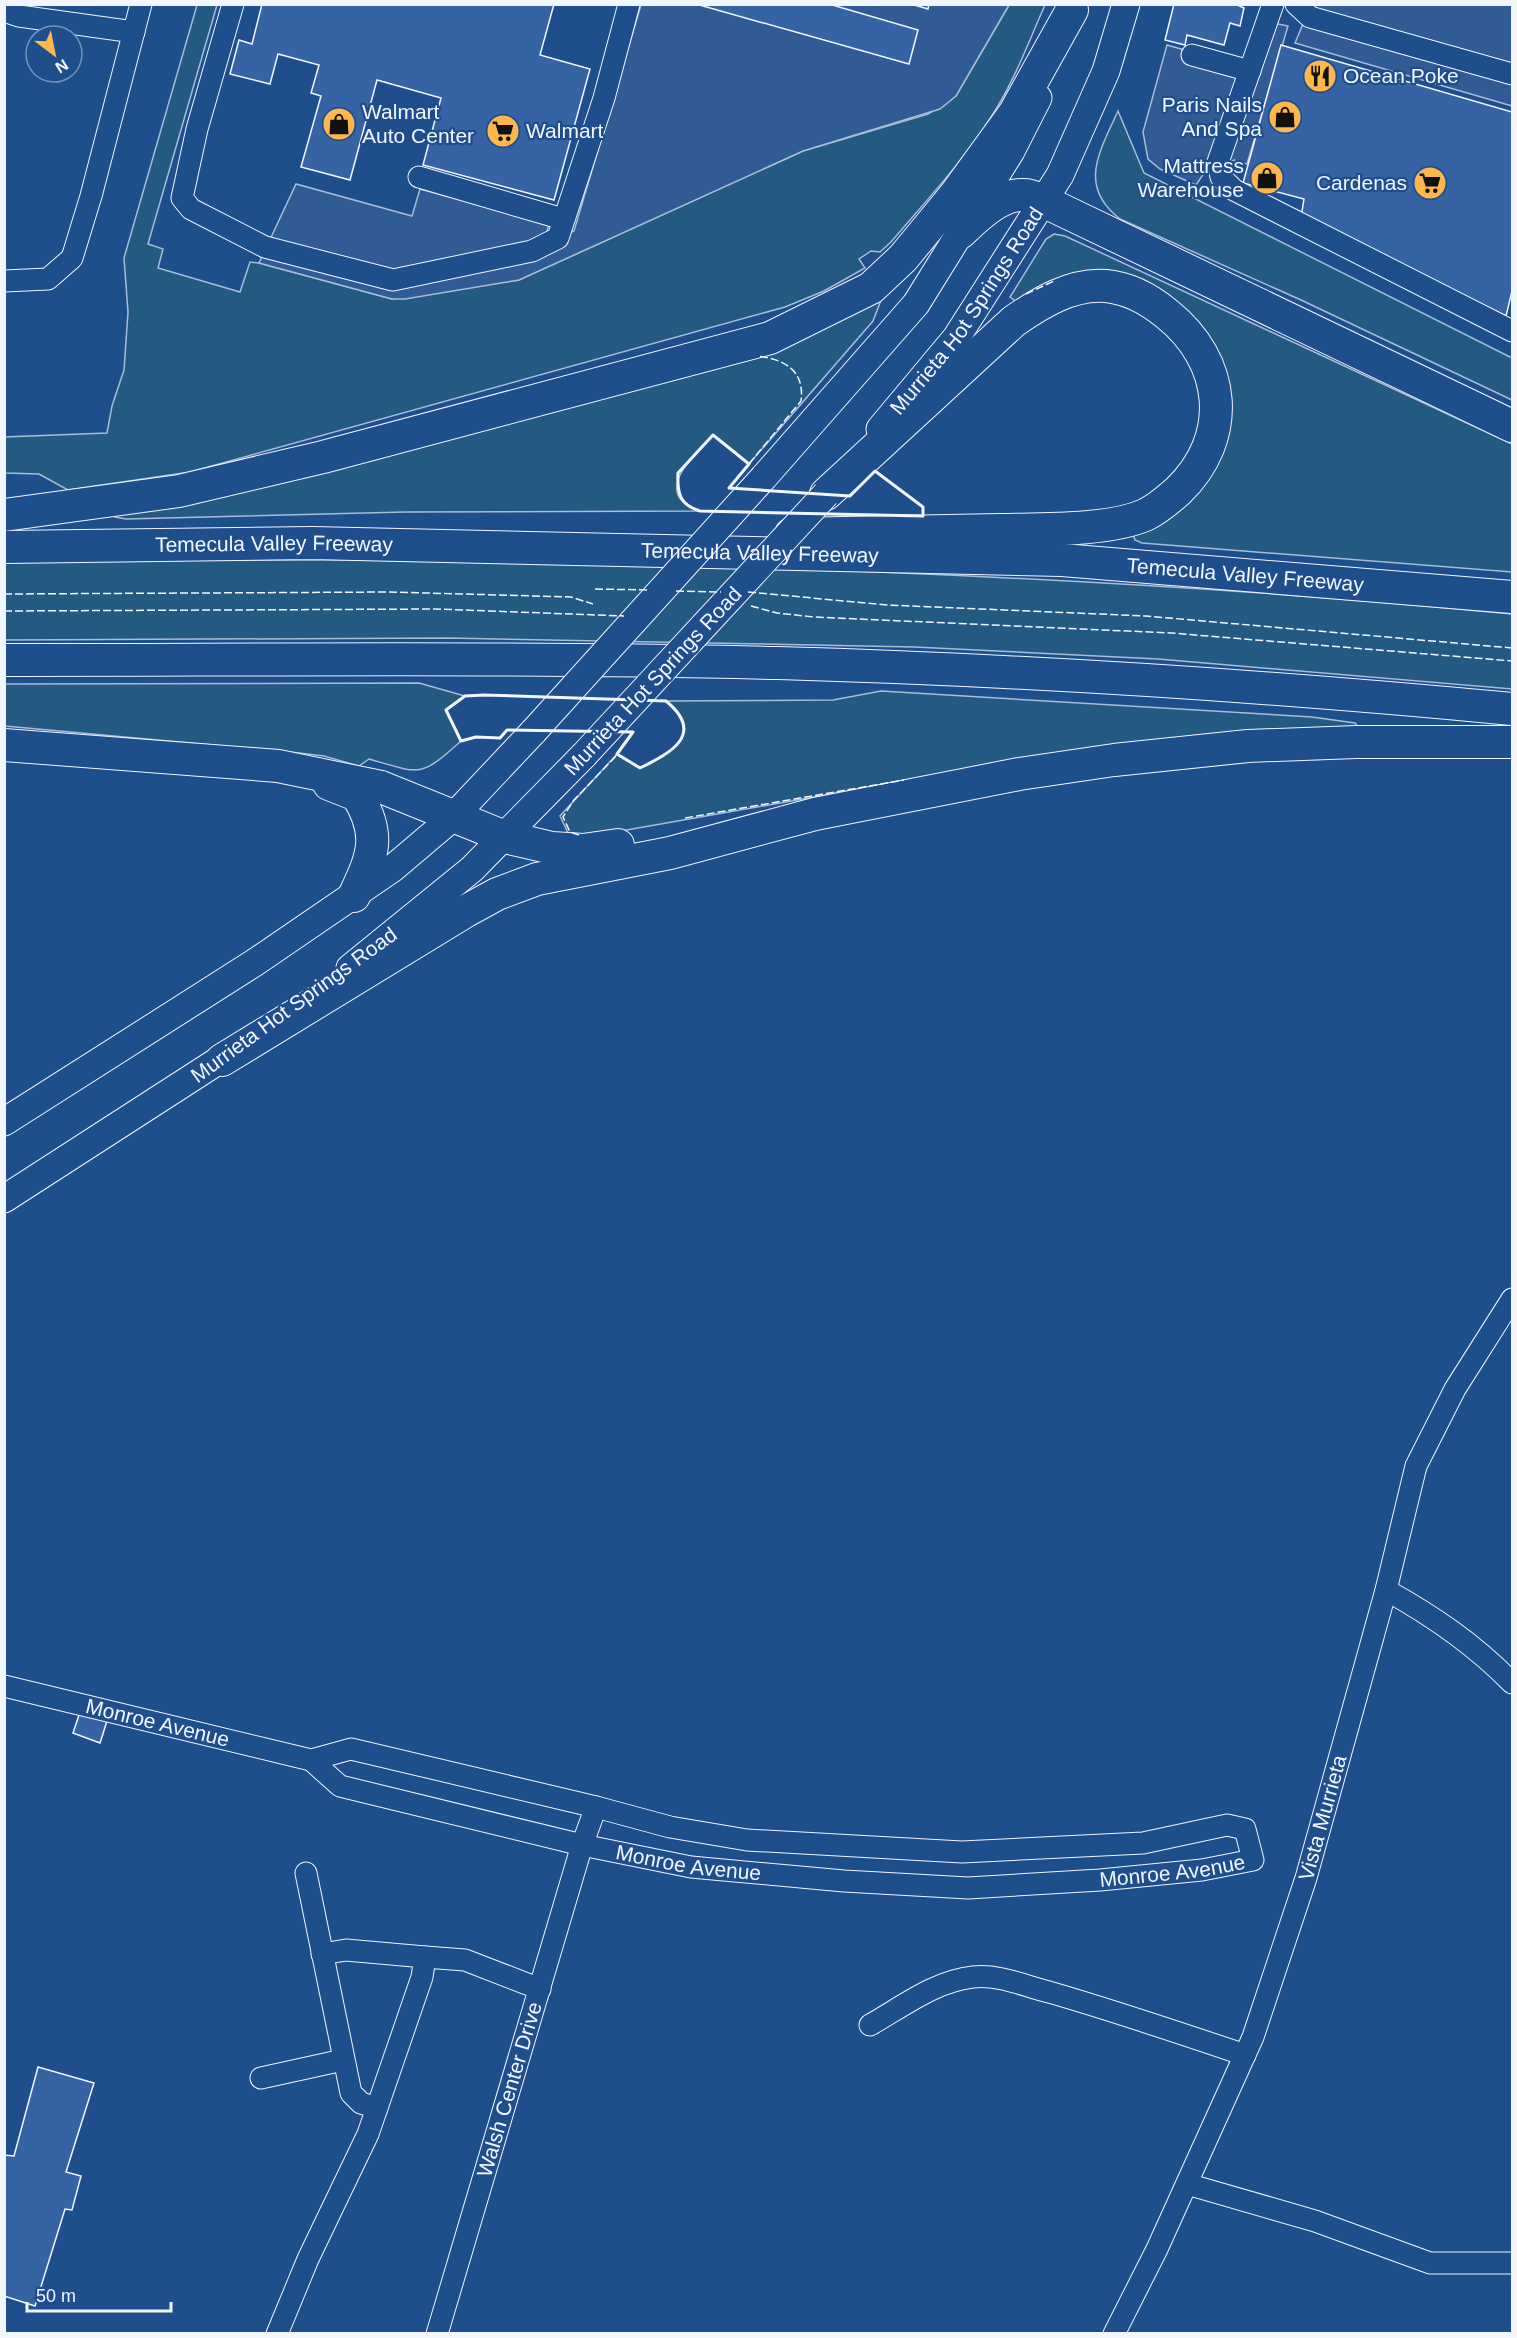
<svg xmlns="http://www.w3.org/2000/svg" width="1517" height="2338" viewBox="0 0 1517 2338" font-family="Helvetica,sans-serif">
<style>
.green{fill:#245a82;stroke:#a8bbd7;stroke-width:1.5}
.parking{fill:#305b95;stroke:#a8bbd7;stroke-width:1.5}
.building{fill:#3563a3;stroke:#f2f6ff;stroke-width:1.5}
.lines{fill:none;stroke-linecap:round;stroke-linejoin:round}
.minor-casing{stroke:#f2f6ff;stroke-width:23}
.major-casing{stroke:#f2f6ff;stroke-width:29}
.highway-casing{stroke:#f2f6ff;stroke-width:34}
.minor{stroke:#1f4e8c;stroke-width:21}
.major{stroke:#1f4e8c;stroke-width:27}
.highway{stroke:#1f4e8c;stroke-width:32}
.major-bridge-casing{stroke:#f2f6ff;stroke-width:29;stroke-linecap:butt}
.major-bridge{stroke:#1f4e8c;stroke-width:27}
.fence{stroke:#f2f6ff;stroke-width:1.5;stroke-dasharray:8 3;stroke-linecap:butt}
.wall{stroke:#f2f6ff;stroke-width:3}
.labels{text-anchor:middle;stroke-width:4.5;stroke-linejoin:round;paint-order:stroke}
.poi-label{font-size:21px;fill:#f2f6ff;stroke:#1f4e8c;text-anchor:start}
.street-label{font-size:21px;fill:#f2f6ff;stroke:#1f4e8c}
</style>
<rect width="100%" height="100%" fill="#1f4e8c"/>
<!-- green -->
<path class="green" d="M197,5h20l-69,239 15,5 -5,19 82,24 10,-30 9,1 133,36 127,-19 284,-129 125,-37 28,-18 53,-91h36c-17,38 -32,80 -56,115 -28,44 -65,83 -98,122l-11,10 -9,-1 -12,8 6,9 -41,23 -39,16 -595,165 -122,18 -29,-16 -34,-1 -1,-36 103,-4 5,-27 12,-36 4,-58 -4,-54z
M1118,111l26,62 368,185v42l-211,-100 -181,-81c-43,-33 -20,-68 -2,-108z
M1054,234l11,2 447,208v128l-370,-29 -7,-3 -2,-6 89,-100 -63,-140 -141,9 -8,-6 36,-58z
M883,295l-10,26 -124,143 -36,-29c-20,20 -63,60 -13,76l-295,1 -279,7 -11,-2 -1,-3z
M4,561c162,0 324,-3 486,0 341,6 683,20 1022,53v75l-354,-30 -244,-12 -466,-9 -443,2z
M419,683l46,13 -19,14 15,31c-41,37 -40,33 -92,18l-10,7 -35,-10 -25,-3 -294,-27 -1,-42z
M881,691l431,26 43,6 3,4 -430,50 -307,54 -44,4 -9,-2 -8,-17 57,-62 23,14c31,-15 66,-34 26,-67l167,-1z"/>
<!-- parking -->
<path class="parking" d="M641,5h368l-53,91 -16,13 -137,42 -284,129 -114,19h-13l-133,-36 37,-79 116,32 8,-27 129,35 -6,21 31,-14z
M1311,5h201v101l-217,-63z
M1264,21l24,5 -41,138 -13,-4 -30,13 -8,12 -36,-16 -12,-10 -5,-27 24,-87 80,23z"/>
<!-- building -->
<path class="building" d="M262,4h292l-14,51 50,14 -36,131 -131,-35 18,-67 -64,-18 -27,100 -49,-13 20,-71 -10,-3 8,-28 -41,-11 -8,30 -40,-10 9,-34 13,4z
M696,4h133l89,26 -9,34z
M911,4h18l-1,5z
M1174,4h61l9,4 -4,18 -10,-3 -6,22 -37,-10 -2,10 -20,-5z
M1281,45l231,67v179l-6,25 -205,-99 3,-18 -61,-16z
M81,1709l27,9 -8,25 -27,-10z
M38,2067l56,16 -28,89 15,4 -9,34 -7,-1 -30,97 -31,-10v-141l10,1z"/>
<g class="lines">
<defs>
<g id="minor">
<path d="M233,4l-36,125 -15,69 9,11 74,38 128,33 139,-29 26,-13 46,-140 25,-94"/>
<path d="M1273,4l-55,158 3,15 13,13 278,141"/>
<path d="M1296,4l14,13 202,57"/>
<path d="M4,11l15,5 115,16"/>
<path d="M1192,55l58,16"/>
<path d="M419,177l144,42"/>
<path d="M4,281l44,-2 24,-21 19,-62 50,-192"/>
<path d="M1386,1590c47,26 88,54 126,93"/>
<path id="s1" d="M4,1686l307,74 29,26 242,59 109,22 153,14 124,7 132,-8 102,-10 51,-10 -8,-31 -18,-4 -84,18 -181,9 -215,-12 -77,-13 -74,-20 -245,-58 -40,11"/>
<path d="M306,1873l45,220 10,10 16,5"/>
<path d="M322,1954l24,-4 79,7"/>
<path d="M870,2025c32,-18 65,-44 103,-48 25,-3 52,9 76,15 66,19 131,41 196,63"/>
<path d="M261,2078l82,-18"/>
<path d="M1187,2184l128,37 115,42h82"/>
<path d="M277,2334l31,-75 60,-125 54,-157 3,-20 40,3 75,29"/>
<path id="s2" d="M437,2334l145,-489 14,-38"/>
<path id="s3" d="M1114,2334l43,-85 96,-212 53,-159 80,-288 30,-124 39,-77 57,-90"/>
</g>
<g id="major">
<path id="s4" d="M880,429l76,-91 104,-163 46,-104 20,-67"/>
<path d="M764,477l152,-173 95,-153 27,-53"/>
<path d="M350,968l122,-99 112,-114"/>
<path d="M4,1122l250,-159 139,-95 59,-50 82,-87"/>
<path d="M4,1199l234,-151"/>
</g>
<g id="highway">
<path d="M961,232c16,-15 40,-39 64,-37 6,0 13,4 18,6l469,225"/>
<path d="M4,515l175,-24 144,-34 447,-119 101,-50 32,-30 52,-63 59,-81 58,-104"/>
<path d="M791,534c70,-2 140,-3 209,-4 41,-1 108,1 145,-15 11,-5 24,-16 33,-24 56,-54 48,-130 -11,-177 -17,-14 -39,-26 -61,-28 -34,-3 -66,17 -92,35l-188,173"/>
<path id="s5" d="M4,547l308,-4 750,17 450,37"/>
<path d="M4,660c258,0 516,-3 774,3 245,7 491,23 734,46"/>
<path d="M4,745l274,21 103,21 124,50 47,11 31,2 35,-5"/>
<path d="M329,784l28,11c25,40 16,61 -3,101"/>
<path d="M222,1060l244,-149 31,-17 40,-15 133,-26 145,-39 204,-40 95,-14 134,-14 108,-4h156"/>
</g>
</defs>
<!-- minor casing -->
<use href="#minor" class="minor-casing"/>
<!-- major casing -->
<use href="#major" class="major-casing"/>
<!-- highway casing -->
<use href="#highway" class="highway-casing"/>
<!-- minor -->
<use href="#minor" class="minor"/>
<!-- major -->
<use href="#major" class="major"/>
<!-- highway -->
<use href="#highway" class="highway"/>
<defs>
<path id="major-bridge" d="M534,731l230,-254
M584,755l242,-261"/>
</defs>
<!-- major-bridge casing -->
<use href="#major-bridge" class="major-bridge-casing"/>
<!-- major-bridge -->
<use href="#major-bridge" class="major-bridge"/>
<!-- fence -->
<path class="fence" d="M1026,294l30,-14
M749,464l52,-63c4,-31 -17,-42 -44,-45
M595,589l54,1
M676,591l45,1
M748,592l139,13 259,11 366,32
M4,594l386,-2 181,5 22,7
M751,606l26,7 37,4 357,16 341,28
M4,611l432,-2 188,7
M685,818l219,-38
M579,835l-9,-3 -7,-15 11,-17 43,-45"/>
<!-- wall -->
<path class="wall" d="M713,435l36,29 -20,24 121,8 25,-25 48,36v9l-223,-5c-20,-6 -23,-17 -22,-38z
M484,695l182,6c40,33 5,52 -26,67l-23,-14 16,-22 -126,-2 -7,8 -24,-1 -15,4 -15,-31 19,-14z"/>
</g>
<!-- icons -->
<defs>
<symbol id="restaurant-disc" viewBox="-11 -11 22 22"><circle r="9.5" fill="#ffb74d" stroke="#1f4e8c"/><path d="M-5-6h1v4h1v-4h1v4h1v-4h1v5L-1.5 .5V6h-2V.5L-5-1ZM5-6V6H3V1.5H1.5Q1.5-4 5-6Z" fill="#111"/></symbol>
<symbol id="shop-disc" viewBox="-11 -11 22 22"><circle r="9.5" fill="#ffb74d" stroke="#1f4e8c"/><path d="M-5-2.5h2.3a2.7 3.5 0 0 1 5.4 0H5L5.5 6h-11ZM-1.5-2.5h3a1.5 2.3 0 0 0-3 0Z" fill="#111"/></symbol>
<symbol id="supermarket-disc" viewBox="-11 -11 22 22"><circle r="9.5" fill="#ffb74d" stroke="#1f4e8c"/><path d="M-6-5.5h2.5l.6 2H6L4.5 2H-2.5L-4.4-4H-6ZM-1.5 3.2a1.3 1.3 0 1 0 .1 0ZM3 3.2a1.3 1.3 0 1 0 .1 0Z" fill="#111"/></symbol>
</defs>
<g fill-rule="evenodd">
<use href="#restaurant-disc" x="1301" y="57" width="38" height="38"/>
<use href="#shop-disc" x="1266" y="98" width="38" height="38"/>
<use href="#shop-disc" x="320" y="105" width="38" height="38"/>
<use href="#supermarket-disc" x="484" y="112" width="38" height="38"/>
<use href="#shop-disc" x="1248" y="159" width="38" height="38"/>
<use href="#supermarket-disc" x="1411" y="164" width="38" height="38"/>
</g>
<g class="labels">
<!-- poi labels -->
<g class="poi-label">
<text x="1343" y="83">Ocean Poke</text>
<text x="1262" y="112" text-anchor="end">Paris Nails<tspan x="1262" dy="24">And Spa</tspan></text>
<text x="362" y="119">Walmart<tspan x="362" dy="24">Auto Center</tspan></text>
<text x="526" y="138">Walmart</text>
<text x="1244" y="173" text-anchor="end">Mattress<tspan x="1244" dy="24">Warehouse</tspan></text>
<text x="1407" y="190" text-anchor="end">Cardenas</text>
</g>
<!-- street labels -->
<g class="street-label">
<text dy="7" stroke="none"><textPath href="#s4" startOffset="147">Murrieta Hot Springs Road</textPath></text>
<text dy="7" stroke="none"><textPath href="#s5" startOffset="270">Temecula Valley Freeway</textPath></text>
<text dy="7" stroke="none"><textPath href="#s5" startOffset="756">Temecula Valley Freeway</textPath></text>
<text dy="7" stroke="none"><textPath href="#s5" startOffset="1242">Temecula Valley Freeway</textPath></text>
<text transform="translate(653 681) rotate(-47)" y="7">Murrieta Hot Springs Road</text>
<text transform="translate(294 1005) rotate(-36)" y="7">Murrieta Hot Springs Road</text>
<text dy="7" stroke="none"><textPath href="#s1" startOffset="158">Monroe Avenue</textPath></text>
<text dy="7" stroke="none"><textPath href="#s3" startOffset="558">Vista Murrieta</textPath></text>
<text dy="7" stroke="none"><textPath href="#s1" startOffset="712">Monroe Avenue</textPath></text>
<text dy="7" stroke="none"><textPath href="#s1" startOffset="1198">Monroe Avenue</textPath></text>
<text dy="7" stroke="none"><textPath href="#s2" startOffset="255">Walsh Center Drive</textPath></text>
</g>
</g>
<!-- border -->
<rect width="1517" height="2338" fill="none" stroke="#f2f6ff" stroke-width="12"/>
<!-- north arrow -->
<g transform="translate(54 54) rotate(148)"><circle r="28" fill="#1f4e8c" stroke="#7391ba" stroke-width="1.5"/>
<path d="M0-4.5L10 22L0 15L-10 22Z" fill="#ffb74d"/>
<text y="-9" font-size="16" font-weight="bold" text-anchor="middle" fill="#f2f6ff">N</text>
</g>
<!-- scale -->
<path d="M27 2302v9h144v-9" fill="none" stroke="#f2f6ff" stroke-width="3"/>
<text x="36" y="2302" font-size="18" fill="#f2f6ff" stroke="#1f4e8c" stroke-width="4.5" paint-order="stroke">50 m</text>
</svg>
